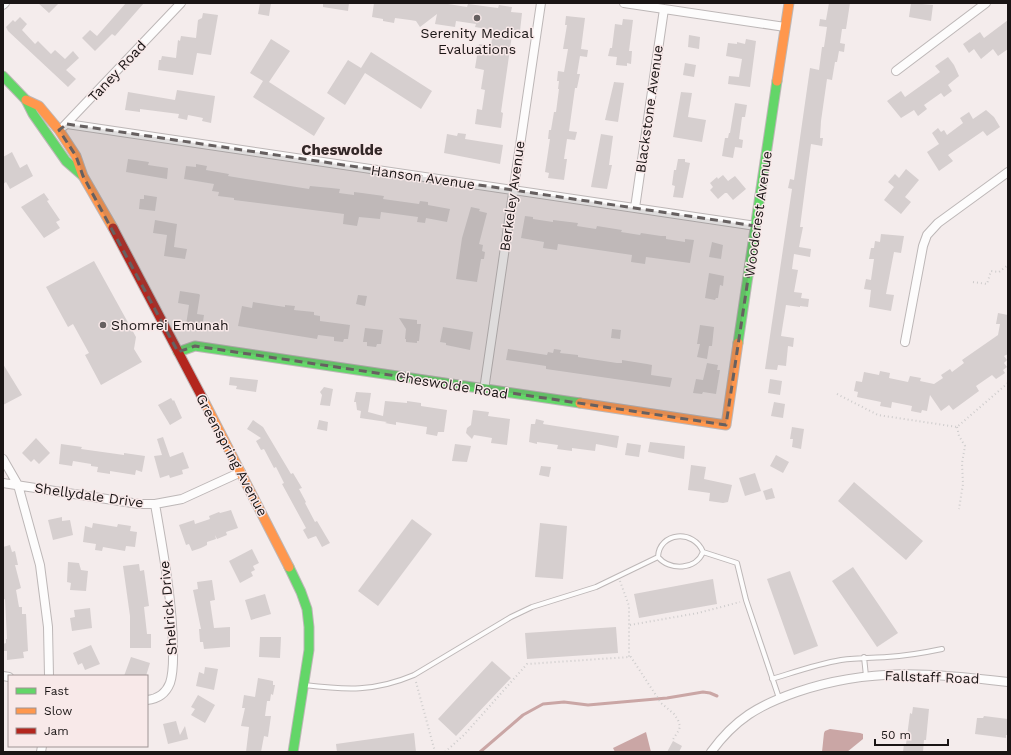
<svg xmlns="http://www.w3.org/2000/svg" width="1011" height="755" viewBox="0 0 1011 755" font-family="'Work Sans',sans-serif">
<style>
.water{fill:#caa6a5}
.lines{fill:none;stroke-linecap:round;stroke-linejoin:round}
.stream{stroke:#caa6a5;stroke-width:3}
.building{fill:#d6cfcf}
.lane-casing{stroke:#bdb7b7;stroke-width:6}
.street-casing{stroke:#bdb7b7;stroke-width:10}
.fast-casing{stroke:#bdb7b7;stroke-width:11}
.slow-casing{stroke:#bdb7b7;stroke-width:11}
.jam-casing{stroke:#bdb7b7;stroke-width:11}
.path{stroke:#cecccc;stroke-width:2;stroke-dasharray:1 3;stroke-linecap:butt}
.lane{stroke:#fdfcfc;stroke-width:4}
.street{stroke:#fdfcfc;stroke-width:8}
.fast{stroke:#63d668;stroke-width:9}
.slow{stroke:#ff974d;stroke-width:9}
.jam{stroke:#b3261e;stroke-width:9}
.marked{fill:#666060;fill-opacity:0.2;stroke:#666060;stroke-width:3;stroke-dasharray:8 5;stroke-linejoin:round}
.poi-dot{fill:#666060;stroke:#f8e9e9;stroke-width:1.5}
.labels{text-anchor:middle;stroke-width:3;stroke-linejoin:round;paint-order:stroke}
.poi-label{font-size:14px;fill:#1a1515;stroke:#f8e9e9}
.street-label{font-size:14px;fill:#1a1515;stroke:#f8e9e9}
.neighbourhood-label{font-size:15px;font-weight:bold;fill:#322727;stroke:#f8e9e9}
</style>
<rect width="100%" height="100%" fill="#f4ecec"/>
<!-- water -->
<path class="water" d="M830,729l30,4 3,1v5l-16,13h-25l2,-19 1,-2z
M646,732l5,20h-36l-2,-4z"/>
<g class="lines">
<!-- stream -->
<path class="stream" d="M480,752l43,-37 20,-11 21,-2 24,3 79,-7 36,-6 7,1 7,3"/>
</g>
<!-- building -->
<path class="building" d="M38,3h21l-10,10z
M126,3h18l-29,33 -3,-2 -17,17 -13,-13 8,-8 7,6z
M260,3h11l-2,13 -11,-2z
M323,3h26l-1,8 -25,-4z
M374,3h76l-2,1 19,3 1,-3 30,4 1,-3 13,2 -1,5 11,1 -2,18 -6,-1v5h-2l-11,77 2,1 -2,15 -26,-4 2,-15 5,1 3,-20 -4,-1 3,-19 -9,-2 4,-24 12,2 2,-16 -18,-3 1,-3 -20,-3 -1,6 -20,-3 2,-10 -17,13 -4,-6 -6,-1 -15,-2 -1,5 -11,-2v-2l-11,-2z
M829,3h21l-4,26h-4l-2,14 5,1 -1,8 -5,-1 -2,11h-2l-3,18 -5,-1 -6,42 -1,17h3l-1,8 -11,-2 -5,37 -6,46h3l-4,20 12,2 -1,8 -16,-3 -2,15 6,1 -4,22 8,1 -1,5 8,1 -1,8 -8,-1v1l-14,-2 -5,31 13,2 -1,9 -5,-1 -2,20 -8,-1 -1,5 -12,-1 27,-180 -4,-1 2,-9 4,1 16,-112 9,2 3,-23h2l3,-20 -8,-1 1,-7 6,1z
M911,3l22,2 -2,16 -22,-4z
M203,13l15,2 -7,40 -14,-2 -4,22 -35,-5 1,-10h2l1,-4 14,2 2,-18 2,1 1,-5 15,2 2,-18 4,-2z
M566,16l19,2 -4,31 7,1 -1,7 -7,-1 -3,18h3l-3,14h-2l-6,43 8,1 -2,8 -8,-1 -3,20h3l-3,21 -16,-2 1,-5 -4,-1 5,-33h-2l1,-9h2l3,-18h2l3,-23h-1l1,-8h-2l1,-10 6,1 4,-23h-5l4,-24h-2z
M20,17l7,7 -5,6 13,14 3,-3 13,13 4,-4 10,9 8,-8 6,7 -13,12 10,9 -8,8 -60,-56 -2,-4 7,-7 2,2z
M623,19l10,1 -4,31h3l-1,13 -4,-1v3l-11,-1 1,-8 -9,-1 2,-8h2l3,-24 7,1z
M1008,20v29l-10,7 -5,-7 -12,10 -7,-10 -5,4 -6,-9 17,-12 4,6z
M689,35l11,2 -1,12 -11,-2z
M271,39l19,12 -21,31 56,36 -11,18 -61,-39 10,-16 -13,-8z
M746,39l10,2 -6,46 -22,-3 1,-8 10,1 3,-18 -16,-3 2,-13 9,1v-2l8,2z
M371,52l61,39 -11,18 -56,-36 -20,32 -18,-12 21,-33 13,8z
M948,57l6,8 5,11 -11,9 4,6 -8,6 -3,-4 -17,12 3,4 -9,7 -4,-6 -13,8 -14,-17 14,-10 4,6 35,-25 -5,-6z
M685,63l11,2 -2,12 -11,-2z
M614,82l10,1 -6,39 -13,-2z
M177,90l38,6 -4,27 -9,-2 1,-3 -15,-3 -1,5 -9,-2 1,-4 -39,-5v3l-15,-2 3,-18 47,8z
M681,92l11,1 -4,24 18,3 -4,22 -29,-5z
M735,103l12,2 -2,12h-3l-3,22 4,1 -1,8 -7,-1 -2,11 -11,-2 3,-18h3l1,-5h1z
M986,110l8,7 6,10 -13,9 -4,-5 -35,24 5,6 -14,10 -12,-19 12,-8 -7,-11 6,-5 3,4 3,-2 3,5 16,-12 -3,-5 9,-6 4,7z
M458,133l8,1 -1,5 38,6 -3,19 -56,-11 3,-19 10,2z
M601,134l12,2 -4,29h3l-5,24 -16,-2z
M12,152l8,16 7,-4 6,12 -23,13 -4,-7 -3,2v-27z
M128,159l21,3 -1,3 20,3 -1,11 -41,-7z
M678,159h7v3l5,1 -7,35 -10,-1 2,-11 -3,-1 2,-15h2z
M196,164l11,2 -1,4 23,4 -1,2 18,3 63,10 1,-3 21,2 9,1 -1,4 15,2v-3l8,1 22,3 -1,3 36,5 1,-3 8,1v3l22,4 -3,13 -21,-4 -1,5 -8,-1 1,-5 -37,-5 -1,7 -21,-2 -2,9 -14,-2 1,-10 -110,-14v-2l-16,-2 1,-4 -7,-1 2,-7 -30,-5 2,-13 10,1z
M906,169l13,11 -14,17 6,5 -10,12 -17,-14 10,-13 -6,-5 7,-8 4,4z
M723,175l5,6 7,-5 11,13 -13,11 -6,-7h-2l-7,6 -8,-9 3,-3 -3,-4 7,-6 1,2z
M44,193l5,7 -2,1 13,19 -4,2 4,6 -16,10 -23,-31z
M144,195l13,2 -2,14 -16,-2 1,-10h4z
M471,207l9,2 -1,2 8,2 -8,31 4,1 -1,6 3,1 -1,7h-3l-4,23 -21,-3 6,-41z
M525,216l8,1v2l20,3v-2l25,3 -1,3 19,3 1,-3 25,4 -1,2 19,3 1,-2 20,3h5v3l19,3v-3l9,1 -4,23 -44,-6 -1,7 -14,-2 1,-7 -74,-11 -1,6 -14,-2 1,-6 -23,-4z
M155,220l22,4 -3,23 13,2 -2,10 -21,-3 3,-21 -14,-2z
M881,234l23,2 -3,17 -7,-1 -8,42 8,1 -3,16 -22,-4 2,-17 -7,-1 2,-10 5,1 3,-21h-5l2,-11h3l1,-7 5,1z
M712,242l11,3 -2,14 -12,-2z
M94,261l42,76 -2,12 8,13 -41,23 -16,-30 4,-2 -16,-29 -5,3 -22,-40z
M709,273l15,3 -1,10 -3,-1 -2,13h-2l-1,2 -10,-2z
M180,291l19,3 1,1 -3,19 7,1 -2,13 -16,-3 3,-20 -11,-2z
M358,295l9,1 -2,10 -9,-2z
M253,302l32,5v-2l10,1 -1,4 20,2v3l6,1v5l30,4 -2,14h-4l-1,3 -9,-1v-4l-16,-2 -1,4 -79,-13 4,-20 10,2z
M998,313l10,2v39l-4,2 3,4 -3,3 3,4 -4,3 2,3 -9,6 -4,-4 -16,11 3,5 -26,19 -4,-5 -8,6 -11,-16 -3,16 -5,-1 -1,3 -10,-2 1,-5 -20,-4 -1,6 -11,-2 1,-4 -24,-5 1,-5 -4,-1 2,-10 6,1 2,-10 15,3 1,-4 10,2 -1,5 19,4 2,-6 11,2 -1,3 14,3 9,-6 -2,-3 9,-6 2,3 12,-9 -2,-3 36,-25 2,-11h-4z
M399,318l18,2v4h4l-2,17h-2v2l-11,-1v-3h-1l1,-10z
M700,325l14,2 -2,19h-3l-2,13 -10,-2 3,-13h-3z
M443,327l30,5 -3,18 -24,-5v-2l-6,-1z
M365,328l18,2 -2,14h-4l-1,3 -9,-1v-4h-4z
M612,329l9,1 -1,9 -9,-1z
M508,349l39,6 1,-3 5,1 1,-4 7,1 -1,3 18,2v2l39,6h5v-3l25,4 5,1 -1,10 21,3 -2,9 -124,-18v-3l-40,-6z
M707,363l11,2 -1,5h3l-4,24 -13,-2 -1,2 -9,-1 3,-14 7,1z
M3,364l19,31 -19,10z
M230,377l28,3 -2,12 -20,-3 1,-3 -8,-1z
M770,379l12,2 -2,14 -12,-2z
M324,387l9,2 -3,17 -10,-1 2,-10 -2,-3z
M356,392l15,1 -3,19 15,4 2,-15 22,2v-2l14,2v3l26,4 -3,22h-6l-1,4 -11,-2 1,-7 -31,-5v3l-11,-2 2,-1 -27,-4 1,-7 -4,-1 -1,-8h-2z
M171,398l2,3 1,-1 8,18 -12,7 -12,-20z
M774,402l11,2 -2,14 -12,-2z
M473,410l16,2 -1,4 22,3 -3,26 -16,-2 1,-5 -18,-3 -2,4 -6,-6 1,-5 4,-3z
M536,419l8,2 -1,3 76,12 -2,12 -21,-4 -1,7 -23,-3v3l-15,-2 1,-4 -21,-3v2l-8,-2 2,-18h4z
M253,420l10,7 28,47 2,-1 9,15 -3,1 7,13 -1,1 10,19 2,-1 13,22 -8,4 -6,-11 -8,3 -5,-9 3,-2 -24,-44 2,-1 -8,-16 -2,1 -10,-19 -3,1 -5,-9 5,-3 -14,-9z
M319,420l9,2 -1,9 -10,-2z
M792,427l12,2 -3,20 -9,-2 1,-8h-3z
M163,437l7,20 13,-5 6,16 -7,2 1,4 -13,4 -1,-3 -9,3 -6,-22 8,-1 -5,-16z
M36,438l14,15 -11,11 -5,-5 -3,3 -9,-9z
M650,442l35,4 -1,13 -36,-7z
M627,443l14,2 -2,12 -14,-2z
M61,444l21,3 -1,2 43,6v-2l21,3 -3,16 -6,-2 -1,5 -25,-4v3l-13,-2 1,-5 -7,-1v-2l-18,-3 -1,5 -13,-2z
M455,444l16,2 -4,16 -15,-1z
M776,455l13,7 -6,11 -13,-7z
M691,465l15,2 -2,12 28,6 -4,17 -5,1 -14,-2 1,-8 -22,-3z
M541,466l10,1 -2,10 -10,-2z
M755,473l6,18 -16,5 -6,-18z
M854,482l69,59 -17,19 -68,-59z
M772,488l3,10 -9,2 -3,-9z
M231,510l7,18 -12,4 1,3 -10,4 -2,-4 1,4 -9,3v3l-6,3 -9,3 -3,-7 -3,1 -7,-20 15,-5 1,4 15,-5 -1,-3 10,-4 1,1z
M62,517v4l8,-1 3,15 -20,5 -5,-20z
M412,519l20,15 -54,72 -20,-15z
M93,523l24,4 1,-3 13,2 -1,5 7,1 -2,15 -9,-1 -1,5 -22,-4 -1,4 -7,-1 1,-6 -13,-2 2,-16 7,2z
M540,523l27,3 -4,53 -28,-2z
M10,545l2,7 3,-1 3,14h-3l6,23 -5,2 3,17h3v7h4l2,37 -5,1 1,6 -17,2v-9h-4v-7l3,-1v-4h1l-2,-40 -2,1v-53z
M252,549l7,14 -6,3 2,4 -4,2 2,4 -13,7 -11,-22z
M68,562l11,1 2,7 7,1 -2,20 -16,-1 1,-7 -4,-1z
M139,564l1,7 4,-1 5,36 -5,1 3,27h4v14h-21v-32l-7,-50z
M853,567l45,66 -21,14 -45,-66z
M790,571l28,75 -24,9 -27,-76z
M713,579l4,25 -78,14 -5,-24z
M212,580l3,20 -5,1 4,27 16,-1v20l-26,2 -1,-7h-3l-1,-13h2l-8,-39 5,-1 -1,-7z
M265,594l6,20 -20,6 -6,-20z
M90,608l2,20 -20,3 -2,-13 5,-1 -1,-7z
M616,627l2,26 -91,6 -2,-26z
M260,637h21l-1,21 -21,-1z
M91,645l9,19 -15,6 -3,-7 -4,2 -5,-12z
M131,657l19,6 -4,13h-22z
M492,661l19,17 -55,58 -18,-17z
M205,667l13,2 -4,21 -18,-4 3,-14 5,2z
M258,678l15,3v4h2l-2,10 -2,-1 -1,7h-3l-2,15h6l-3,21 -4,-1 -3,16h-15l3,-25 -8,-1 4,-18h-3l2,-13 11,2z
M198,695l17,10 -10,18 -14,-8 4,-6 -4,-2z
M913,707l16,2 -3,31h-2l-1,12h-20l1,-8h2l4,-31 2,1z
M984,716l24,3v16h-2v3l-31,-4 2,-16h6z
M176,721l4,14 5,-9 3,13 -20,5 -5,-20z
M414,733l2,19h-79l-1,-8z
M673,741l9,5 -3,6h-12z"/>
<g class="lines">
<defs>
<path id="lane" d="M703,552l34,11 9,37 33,98
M864,657l2,19
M772,679c23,-7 45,-15 69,-19 15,-2 30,-2 46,-3 18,-1 36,-4 55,-8
M304,685c42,5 70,7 110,-10l97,-58 21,-10 64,-20 62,-30c12,14 38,13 45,-5 -9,-23 -44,-20 -45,5"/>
<path id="street" d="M624,3l161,24
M3,5l2,-2
M896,71l90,-68
M67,124l689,102
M64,126l117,-123
M635,208l29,-199
M905,342l18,-96 4,-11 11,-12 70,-51
M484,390l57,-387
M3,459l15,26 22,80 8,62 1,49
M3,483l136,21h16l27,-5 59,-27
M3,676l6,1
M147,700c11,-1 19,-7 23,-17 4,-12 3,-25 3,-37 -1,-48 -10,-95 -18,-142
M41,752l1,-6
M711,752c24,-33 48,-47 86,-60 73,-25 136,-19 211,-10"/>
<path id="fast" d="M3,76l23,24 7,14 33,47 16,14
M738,343l39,-262
M178,352l17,-6 385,57
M289,567l12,25 6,17 2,18v23l-16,102"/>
<path id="slow" d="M777,81l12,-78
M26,100l13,6 20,24 17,26 7,20 30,52
M203,399l86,168
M580,403l146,22 12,-82"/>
<path id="jam" d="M113,228l90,171"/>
</defs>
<!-- lane casing -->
<use href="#lane" class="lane-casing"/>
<!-- street casing -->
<use href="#street" class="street-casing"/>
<!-- fast casing -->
<use href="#fast" class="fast-casing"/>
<!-- slow casing -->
<use href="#slow" class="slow-casing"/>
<!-- jam casing -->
<use href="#jam" class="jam-casing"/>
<!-- path -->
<path class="path" d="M973,282l14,2 4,-13 8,1 9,-7
M837,394l41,21 79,12 51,-44
M957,427l2,9 6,10 -3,17 1,21 -4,25
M620,581l9,25v51
M630,625l68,-12 42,-11
M416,682l19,70
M445,752l20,-18 62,-70 102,-7h2l30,46 13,11 4,6 2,6 -1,4 -7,11"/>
<!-- lane -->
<use href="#lane" class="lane"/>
<!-- street -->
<use href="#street" class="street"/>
<!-- fast -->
<use href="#fast" class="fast"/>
<!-- slow -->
<use href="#slow" class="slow"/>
<!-- jam -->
<use href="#jam" class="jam"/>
</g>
<!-- marked area -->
<path class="marked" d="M67,124l689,102 -30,199 -531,-79 -17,6 -95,-176 -7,-20 -17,-26z"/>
<!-- markers -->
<g class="poi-dot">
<circle cx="477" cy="18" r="4"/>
<circle cx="103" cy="325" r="4"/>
</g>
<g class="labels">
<!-- poi labels -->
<g class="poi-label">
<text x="477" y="38">Serenity Medical<tspan x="477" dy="16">Evaluations</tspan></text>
<text x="111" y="330" text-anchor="start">Shomrei Emunah</text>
</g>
<!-- street labels -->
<g class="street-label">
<text transform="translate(117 71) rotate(-47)" y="5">Taney Road</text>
<text transform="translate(649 109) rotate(-82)" y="5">Blackstone Avenue</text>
<text transform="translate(423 177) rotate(8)" y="5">Hanson Avenue</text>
<text transform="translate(512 196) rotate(-82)" y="5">Berkeley Avenue</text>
<text transform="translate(758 214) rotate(-82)" y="5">Woodcrest Avenue</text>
<text transform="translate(452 385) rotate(9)" y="5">Cheswolde Road</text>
<text transform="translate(232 455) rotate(62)" y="5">Greenspring Avenue</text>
<text transform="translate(89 495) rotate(8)" y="5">Shellydale Drive</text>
<text transform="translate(168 608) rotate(-95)" y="5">Shelrick Drive</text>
<text transform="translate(932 677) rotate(2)" y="5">Fallstaff Road</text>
</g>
<!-- neighbourhood labels -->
<g class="neighbourhood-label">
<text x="342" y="155">Cheswolde</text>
</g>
</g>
<!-- border -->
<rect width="1011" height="755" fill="none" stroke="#1a1515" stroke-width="8"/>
<!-- legend -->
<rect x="8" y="675" width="140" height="72" fill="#f8e9e9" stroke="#9f9494"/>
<rect x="16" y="688" width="20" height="6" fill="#63d668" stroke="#9f9494"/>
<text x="44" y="695" font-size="12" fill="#1a1515">Fast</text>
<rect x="16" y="708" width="20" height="6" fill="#ff974d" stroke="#9f9494"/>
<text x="44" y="715" font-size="12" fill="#1a1515">Slow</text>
<rect x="16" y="728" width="20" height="6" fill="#b3261e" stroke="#9f9494"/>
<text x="44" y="735" font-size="12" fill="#1a1515">Jam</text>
<!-- scale -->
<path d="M875 739v6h73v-6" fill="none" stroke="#1a1515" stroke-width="2"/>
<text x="881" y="739" font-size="12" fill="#1a1515" stroke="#f8e9e9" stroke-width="3" paint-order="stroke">50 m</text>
</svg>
